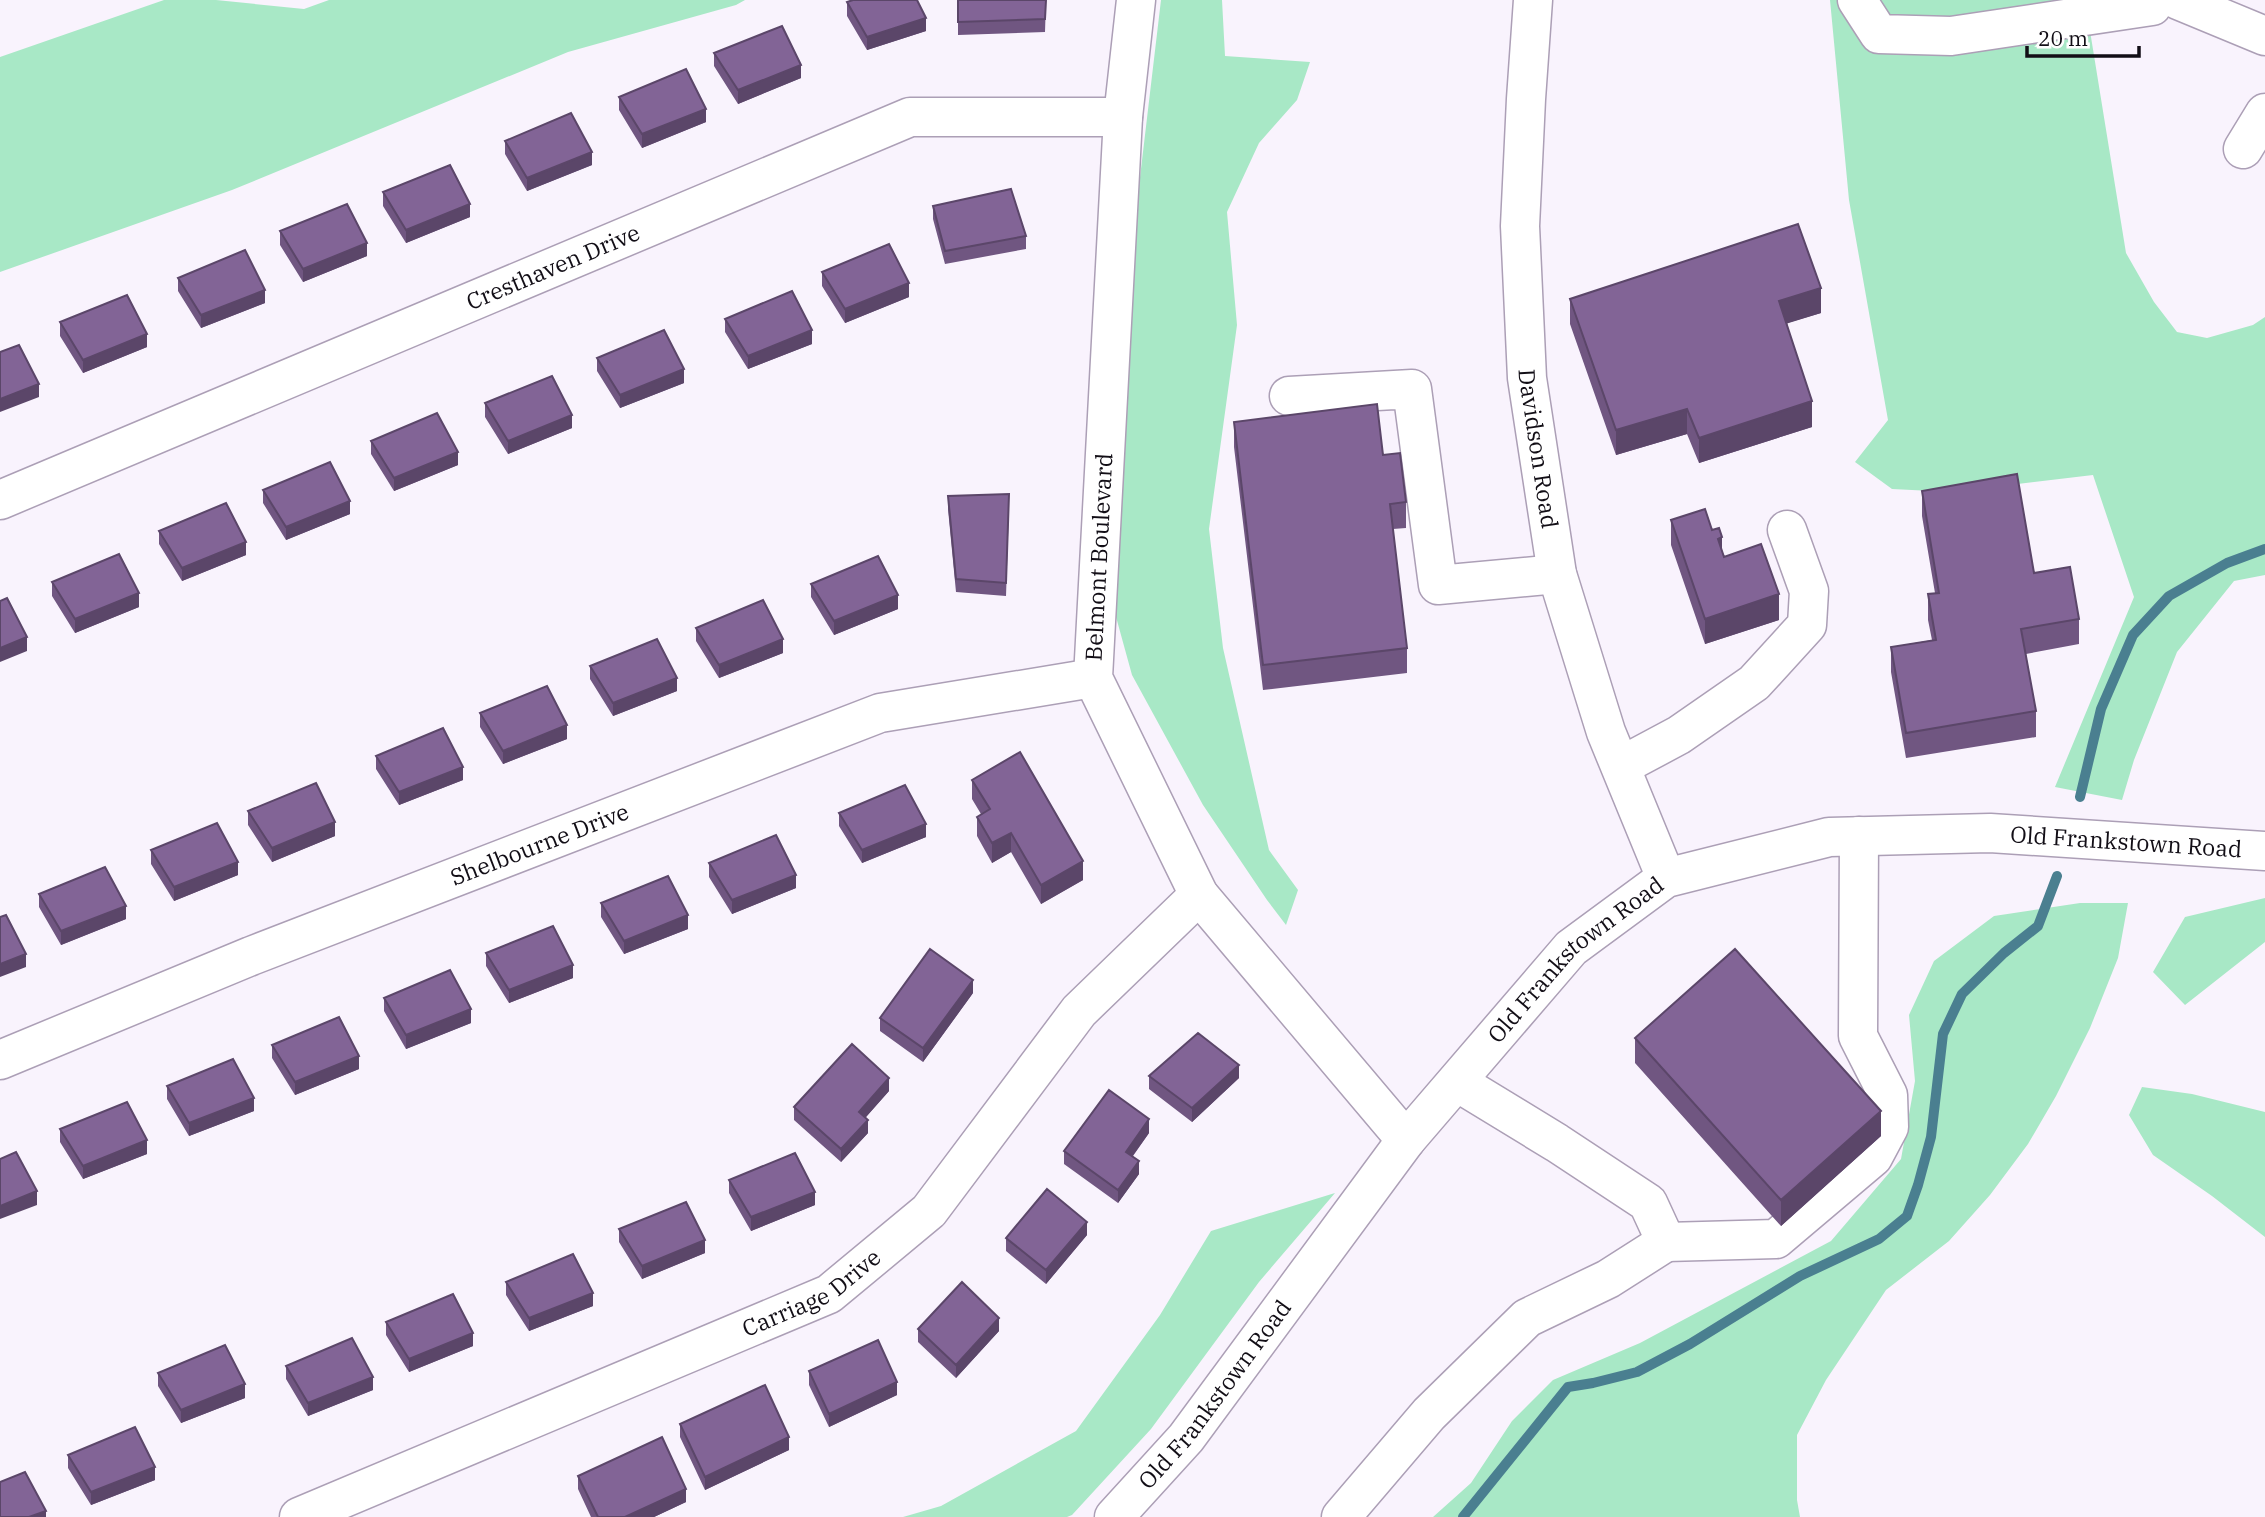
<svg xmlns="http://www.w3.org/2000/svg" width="2265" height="1517" viewBox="0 0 2265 1517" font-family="'IBM Plex Serif',serif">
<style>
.green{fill:#a8e8c6}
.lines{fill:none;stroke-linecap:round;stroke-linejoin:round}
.stream{stroke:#4a7f90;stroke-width:10}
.minor-casing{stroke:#ac9fb6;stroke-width:41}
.minor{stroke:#fff;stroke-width:38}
.wall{fill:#705681}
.shaded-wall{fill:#5b4669}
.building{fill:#826496;stroke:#5b4669;stroke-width:2}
.labels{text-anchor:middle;stroke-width:5;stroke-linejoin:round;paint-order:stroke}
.street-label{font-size:23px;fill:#120e16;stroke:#fff}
</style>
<rect width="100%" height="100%" fill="#f9f3fd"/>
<!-- green -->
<path class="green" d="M164,0h52l88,9 25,-9h416l-9,5 -168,47 -336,138 -232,82v-215z
M1161,0h61l3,56 85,6 -13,38 -38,43 -32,69 10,113 -28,204 14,119 46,202 29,40 -12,35 -19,-25 -64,-95 -71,-130 -19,-69 16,-336z
M1830,0h255l41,253 28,49 23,30 30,6 46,-13 12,-8v258l-31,6 -57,71 -43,108 -12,40 -67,-13 79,-190 -41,-122 -141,17 -60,-3 -37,-27 33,-42 -39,-220z
M2265,898v44l-80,63 -32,-33 32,-55z
M2080,903h48l-10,55 -28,70 -34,68 -28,48 -38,51 -41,46 -63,49 -60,90 -29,55v65l3,17h-367l38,-34 41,-62 41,-41 87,-37 191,-102 70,-82 14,-78 -6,-66 25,-54 60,-45z
M2142,1087l50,7 73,18v125l-53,-41 -59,-41 -24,-40z
M1335,1193l-76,89 -108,147 -79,86 -5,2h-164l38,-11 135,-75 84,-116 51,-84z"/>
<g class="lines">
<!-- stream -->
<path class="stream" d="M2080,797l21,-88 32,-74 36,-39 58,-33 38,-14
M1463,1517l105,-130 25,-4 44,-11 53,-28 110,-68 79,-37 28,-23 11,-31 13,-48 12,-103 19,-40 42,-41 34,-27 19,-50"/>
<defs>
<g id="minor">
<path d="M1136,0l-13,117 -30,561 106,217 207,245"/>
<path id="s1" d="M1533,0l-7,99 -6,127 7,152 30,196 49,158 60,146"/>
<path d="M1857,0l22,34 72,2 201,-30v-6"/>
<path d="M2178,0l87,36"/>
<path d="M2243,149l22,-36"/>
<path d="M1289,396l123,-7 26,196 119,-11"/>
<path id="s2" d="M0,500l910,-383h213"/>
<path d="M1621,766l58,-31 75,-52 53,-58 2,-34 -22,-61"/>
<path id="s3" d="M0,1060l251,-104 629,-243 213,-35"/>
<path d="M1666,1242l110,-3 97,-82 16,-30 -1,-32 -30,-59 1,-200"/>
<path id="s4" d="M299,1517l530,-223 100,-83 150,-200 120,-116"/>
<path id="s5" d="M1114,1517l72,-79 220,-298 165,-192 95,-70 163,-41 161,-4 275,18"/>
<path d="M1341,1517l88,-103 98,-96 81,-39 58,-37 -18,-39 -91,-60 -100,-61"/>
</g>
</defs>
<!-- minor casing -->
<use href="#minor" class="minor-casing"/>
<!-- minor -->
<use href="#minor" class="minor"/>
</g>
<!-- wall -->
<path class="wall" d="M958,0h88l-1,32 -87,3z
M847,2l79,29 -59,19 -20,-34z
M714,53l87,25 -63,26 -24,-38z
M619,97l87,25 -64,26 -23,-38z
M505,141l87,24 -65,26 -22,-37z
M383,192l87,25 -64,26 -23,-37z
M933,206l93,30v13l-81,15 -12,-45z
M280,231l87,25 -64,26 -23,-37z
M822,272l87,25 -64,26 -23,-37z
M178,278l87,25 -64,25 -23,-37z
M1570,299l251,14 -34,10 25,104 -113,36 -12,-29 -71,21 -46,-131z
M725,319l87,25 -64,25 -23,-37z
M60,322l87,25 -64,26 -23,-37z
M597,358l87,25 -64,25 -23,-37z
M485,403l87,25 -64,26 -23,-37z
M1234,422l149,33 23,47v26l-13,1 14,119v25l-144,17 -29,-243z
M371,441l87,24 -64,26 -23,-37z
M263,490l87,24 -64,26 -23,-37z
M1922,491l112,82 45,46v25l-53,10 10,57v26l-130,21 -15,-86v-25l41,-7 -4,-20v-26l7,-1 -13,-77z
M948,496l61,12 -3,88 -50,-4 -8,-83z
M1671,520l51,33 2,4 55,63 -74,24 -34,-99z
M159,531l87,24 -64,26 -23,-37z
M52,582l87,25 -64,26 -23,-37z
M811,584l87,25 -64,26 -23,-38z
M696,628l87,25 -64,25 -23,-37z
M590,666l87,25 -64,25 -23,-37z
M480,713l87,26 -64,25 -23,-37z
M376,756l87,24 -64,25 -23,-36z
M972,780l111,100 -42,24 -30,-52 -19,11 -15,-27v-19l4,-3 -9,-15z
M248,811l87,25 -63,26 -24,-37z
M839,813l87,24 -64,26 -23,-37z
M151,850l87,25 -64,26 -23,-37z
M709,863l87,25 -64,26 -23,-37z
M39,894l87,25 -65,26 -22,-38z
M601,903l87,26 -64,25 -23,-37z
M486,953l87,25 -64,25 -23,-37z
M973,993l-50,69 -43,-31v-13z
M384,998l87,25 -65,26 -22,-38z
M1635,1038l246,98 -100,90 -146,-163z
M272,1045l87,24 -64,26 -23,-37z
M1149,1076l90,2 -47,44 -43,-33z
M167,1086l87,25 -65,25 -22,-37z
M889,1091l-24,27 3,15 -27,29 -47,-42v-13z
M60,1129l87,25 -64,25 -23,-37z
M1149,1133l-16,23 6,18 -21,29 -54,-39v-13z
M729,1180l86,25 -64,26 -22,-38z
M619,1229l86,24 -63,26 -23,-37z
M1087,1235l-41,49 -40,-33v-13z
M506,1282l87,24 -64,25 -23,-36z
M386,1322l87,24 -64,26 -23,-37z
M918,1329l81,2 -43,47 -38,-36z
M286,1366l87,24 -65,26 -22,-37z
M809,1371l88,24 -68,32 -20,-42z
M158,1373l87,25 -64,25 -23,-37z
M680,1424l109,26 -84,40 -25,-53z
M68,1455l87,25 -64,25 -23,-37z
M578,1476l108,26 -32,15h-63l-13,-28z"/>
<!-- shaded-wall -->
<path class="shaded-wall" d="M926,18v13l-59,19v-13z
M801,65v13l-63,26v-14z
M706,109v13l-64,26v-14z
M592,152v13l-65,26v-13z
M470,204v13l-64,26v-13z
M367,243v13l-64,26v-13z
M909,283v14l-64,26v-14z
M1821,288v25l-42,13v-25z
M265,290v13l-64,25v-13z
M812,330v14l-64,25v-13z
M147,334v13l-64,26v-13z
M684,369v14l-64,25v-13z
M39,384v13l-39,15v-13z
M1812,401v26l-113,36v-25z
M1687,409v25l-71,21v-25z
M572,415v13l-64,26v-13z
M458,452v13l-64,26v-13z
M350,501v13l-64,26v-13z
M1722,537v25l-4,-23z
M246,542v13l-64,26v-13z
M139,593v14l-64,26v-14z
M1779,594v26l-74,24v-25z
M898,595v14l-64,26v-14z
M27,637v14l-27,11v-14z
M783,639v14l-64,25v-13z
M677,678v13l-64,25v-13z
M567,725v14l-64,25v-13z
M463,767v13l-64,25v-13z
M335,822v14l-63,26v-14z
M926,824v13l-64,26v-13z
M1011,833v19l-19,11v-20z
M1083,861v19l-42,24v-19z
M238,862v13l-64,26v-14z
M796,875v13l-64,26v-14z
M126,906v13l-65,26v-14z
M688,915v14l-64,25v-13z
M26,954v13l-26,10v-13z
M573,965v13l-64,25v-13z
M973,980v13l-50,69v-14z
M471,1009v14l-65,26v-14z
M359,1056v13l-64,26v-13z
M1239,1065v13l-47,44v-14z
M889,1078v13l-30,34v-13z
M254,1098v13l-65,25v-13z
M1881,1111v25l-100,90v-26z
M1149,1119v14l-23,32v-13z
M868,1120v13l-27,29v-13z
M147,1140v14l-64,25v-13z
M1139,1161v13l-21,29v-13z
M37,1191v14l-37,14v-13z
M815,1192v13l-64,26v-14z
M1087,1222v13l-41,49v-14z
M705,1240v13l-63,26v-13z
M593,1293v13l-64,25v-13z
M999,1318v13l-43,47v-13z
M473,1333v13l-64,26v-13z
M373,1377v13l-65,26v-13z
M897,1382v13l-68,32v-13z
M245,1384v14l-64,25v-13z
M789,1437v13l-84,40v-13z
M155,1467v13l-64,25v-13z
M686,1489v13l-32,15h-29z
M46,1511v6h-17z"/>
<!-- building -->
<path class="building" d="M853,0h64l9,18 -59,19 -20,-35z
M958,0h88l-1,19 -87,3z
M782,26l19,39 -63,25 -24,-37z
M686,69l20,40 -64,25 -23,-37z
M571,113l21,39 -65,26 -22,-37z
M450,165l20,39 -64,26 -23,-38z
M1011,189l15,47 -81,15 -12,-45z
M347,204l20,39 -64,26 -23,-38z
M1798,224l23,64 -42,13 33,100 -113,37 -12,-29 -71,21 -46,-131z
M889,244l20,39 -64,26 -23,-37z
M245,250l20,40 -64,25 -23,-37z
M792,291l20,39 -64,26 -23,-37z
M127,295l20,39 -64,26 -23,-38z
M664,330l20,39 -64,26 -23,-37z
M19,345l20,39 -39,15v-47z
M552,376l20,39 -64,26 -23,-38z
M1377,404l6,51 17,-2 6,49 -16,2 17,144 -144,17 -29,-243z
M437,413l21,39 -64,26 -23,-37z
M330,462l20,39 -64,26 -23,-37z
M2017,474l17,99 36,-6 9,52 -58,10 15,82 -130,22 -15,-86 45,-7 -8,-46 11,-1 -17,-102z
M1009,494l-3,89 -50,-4 -8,-83z
M226,503l20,39 -64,26 -23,-37z
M1705,509l7,21 7,-2 3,9 -4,2 6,18 37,-13 18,50 -74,25 -34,-99z
M119,554l20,39 -64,26 -23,-37z
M878,556l20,39 -64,26 -23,-37z
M7,598l20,39 -27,11v-47z
M763,600l20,39 -64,26 -23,-37z
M657,639l20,39 -64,25 -23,-37z
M547,686l20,39 -64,26 -23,-38z
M443,728l20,39 -64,25 -23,-36z
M1020,752l63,109 -42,24 -30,-52 -19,10 -15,-26 13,-8 -18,-29z
M316,783l19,39 -63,26 -24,-37z
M905,785l21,39 -64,26 -23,-37z
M217,823l21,39 -64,25 -23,-37z
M776,835l20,40 -64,25 -23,-37z
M105,867l21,39 -65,25 -22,-37z
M668,876l20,39 -64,26 -23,-38z
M6,915l20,39 -26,10v-47z
M553,926l20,39 -64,25 -23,-37z
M930,949l43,31 -50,68 -43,-30z
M1735,949l146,162 -100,89 -146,-162z
M450,970l21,39 -65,26 -22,-37z
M339,1017l20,39 -64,26 -23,-37z
M1198,1033l41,32 -47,43 -43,-32z
M852,1044l37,34 -30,34 9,8 -27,29 -47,-42z
M233,1059l21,39 -65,25 -22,-37z
M1109,1090l40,29 -23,33 13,9 -21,29 -54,-39z
M127,1102l20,38 -64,26 -23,-37z
M16,1152l21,39 -37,15v-47z
M795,1153l20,39 -64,25 -22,-37z
M1047,1189l40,33 -41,48 -40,-32z
M686,1202l19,38 -63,26 -23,-37z
M573,1254l20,39 -64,25 -23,-36z
M962,1282l37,36 -43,47 -38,-36z
M453,1294l20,39 -64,26 -23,-37z
M352,1338l21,39 -65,26 -22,-37z
M878,1340l19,42 -68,32 -20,-43z
M225,1345l20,39 -64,26 -23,-37z
M765,1385l24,52 -84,40 -25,-53z
M135,1427l20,40 -64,25 -23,-37z
M662,1437l24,52 -61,28h-27l-20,-41z
M25,1472l21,39 -17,6h-29v-35z"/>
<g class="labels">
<!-- street labels -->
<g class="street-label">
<text dy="8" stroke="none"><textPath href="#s2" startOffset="600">Cresthaven Drive</textPath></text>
<text dy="8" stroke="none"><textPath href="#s1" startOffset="450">Davidson Road</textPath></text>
<text transform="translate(1099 557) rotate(-87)" y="8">Belmont Boulevard</text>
<text dy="8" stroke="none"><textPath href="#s5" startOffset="1314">Old Frankstown Road</textPath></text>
<text dy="8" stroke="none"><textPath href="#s3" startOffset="581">Shelbourne Drive</textPath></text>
<text dy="8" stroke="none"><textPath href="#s5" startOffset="726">Old Frankstown Road</textPath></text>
<text dy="8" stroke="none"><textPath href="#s4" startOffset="560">Carriage Drive</textPath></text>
<text dy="8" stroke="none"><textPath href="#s5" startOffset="159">Old Frankstown Road</textPath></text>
</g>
</g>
<!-- scale -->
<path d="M2027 46v10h112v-10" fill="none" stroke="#120e16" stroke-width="3.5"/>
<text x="2038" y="46" font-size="21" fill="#120e16" stroke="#ffffff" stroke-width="5" paint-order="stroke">20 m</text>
</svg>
